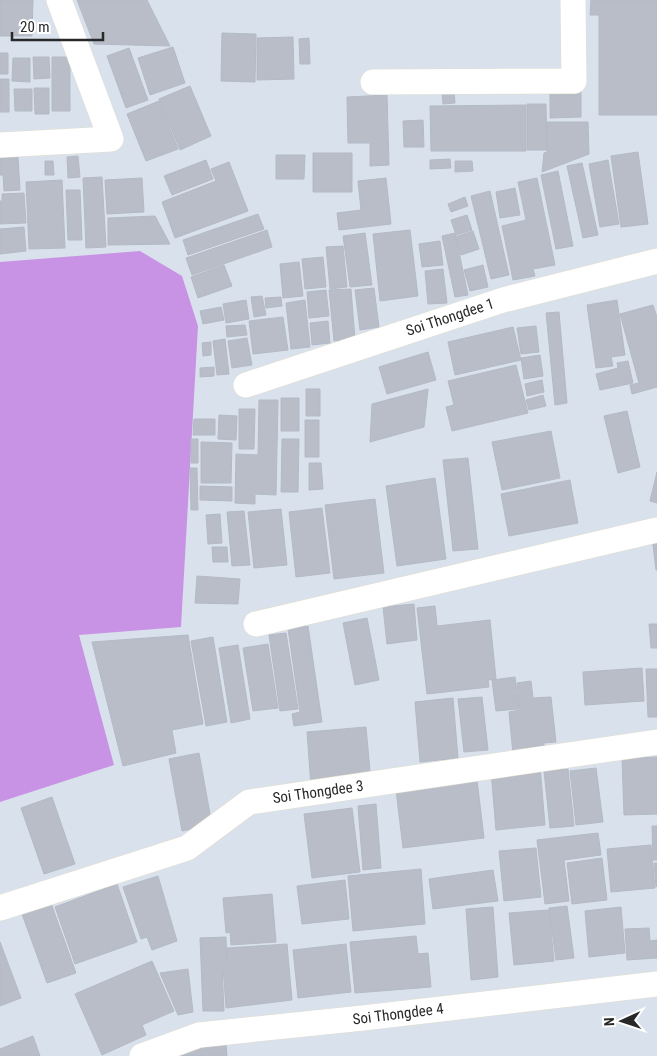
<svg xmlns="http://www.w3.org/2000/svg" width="657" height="1056" viewBox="0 0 657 1056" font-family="'Roboto Condensed',sans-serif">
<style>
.green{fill:#c993e5}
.building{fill:#b9bdc7;stroke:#b3bac7}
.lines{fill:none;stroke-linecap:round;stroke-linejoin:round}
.minor-casing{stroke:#e2dfce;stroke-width:26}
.minor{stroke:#fff;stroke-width:25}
.labels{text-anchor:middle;stroke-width:4;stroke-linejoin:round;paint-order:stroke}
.street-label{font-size:15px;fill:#282828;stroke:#fff}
</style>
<rect width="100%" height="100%" fill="#d9e1ec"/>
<!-- green -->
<path class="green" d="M140,251l42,25 16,50 -17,301 -102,8 35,130 -114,37v-540z"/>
<!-- building -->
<path class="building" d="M0,0h33l-1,36h-32z
M77,0h70l23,46 -76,-2z
M591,0h66v115h-58v-100h-9z
M222,33l34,1 -1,48 -34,-1z
M293,37l1,42 -37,1v-42z
M309,38l1,26h-10l-1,-25z
M173,47l12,36 -35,12 -12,-37z
M129,48l19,52 -22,8 -19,-52z
M0,53h8v21h-8z
M33,57h16l1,21 -16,1z
M52,57h18v54h-18z
M13,58h17v24l-18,-1z
M0,79h9v33h-9z
M190,86l21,50 -31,14 -21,-51z
M34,88h15v26h-14z
M550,88h31v29l-31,1z
M14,89h18v22h-17z
M454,91l1,12 -12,1 -1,-11z
M387,95l2,70 -19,1v-23h-22l-1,-46z
M159,101l19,48 -32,12 -19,-47z
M527,104h19l1,46h-20z
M526,105v46h-95l-1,-45z
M423,120l1,27h-20l-1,-26z
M547,122h41l1,32 -47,18 2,-19 3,-1z
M638,152l10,72 -27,3 -10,-71z
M313,153h39v39h-39z
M276,155h29l-1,24h-28z
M78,156l2,21 -12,1 -1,-21z
M18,157l2,33 -16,1 -1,-16h-3v-17z
M450,159l1,9 -21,1v-9z
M206,160l7,19 -41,16 -8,-19z
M608,160l11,64 -19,3 -11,-63z
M45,161h8l1,14h-9z
M455,161h17l1,10 -18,1z
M229,162l19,49 -73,27 -13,-36 54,-21 -5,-12z
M582,163l16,72 -15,3 -16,-72z
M558,171l15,75 -17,3 -15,-74z
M102,177l4,70 -20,1 -3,-70z
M142,178l2,34 -37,2 -2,-34z
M386,178l5,46 -52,6 -2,-17 24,-3 -3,-29z
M537,178l18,87 -22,4 2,7 -22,4 -11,-54 24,-6 -8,-38z
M62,180l3,68 -36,1 -3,-67z
M515,188l5,27 -20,3 -4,-26z
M66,190h14l2,50h-14z
M490,191l19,84 -18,4 -20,-83z
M24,193l2,30 -26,1v-23h2v-7z
M465,197l3,9 -17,6 -3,-8z
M258,214l6,15 -76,26 -5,-15z
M467,215l5,15 -16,5 -5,-15z
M155,216l15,28 -62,1v-27z
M24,227l2,24 -26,3v-25z
M267,230l5,17 -80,28 -6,-17z
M410,230l8,66 -38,5 -7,-67z
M473,231l6,18 -18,6 -6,-18z
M365,233l7,52 -22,2 -7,-51z
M455,233l13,62 -13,2 -13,-61z
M440,241l3,24 -21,2 -3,-23z
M343,246l4,41 -17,2 -4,-42z
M323,257l3,30 -21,2 -3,-30z
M299,262l4,34 -20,2 -3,-34z
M224,265l8,21 -34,12 -7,-21z
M483,265l5,22 -18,4 -6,-21z
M443,269l4,34 -19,1 -3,-33z
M374,288l5,39 -19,3 -5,-40z
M351,289l4,50 -21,2 -5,-51z
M326,290l3,26 -20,2 -2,-26z
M262,296l4,19 -12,2 -3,-20z
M281,297l1,9 -16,2 -1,-10z
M246,300l3,19 -23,4 -3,-19z
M305,300l5,47 -19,2 -5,-46z
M617,300l8,55 -14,2 2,9 -17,2 -9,-63z
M653,305l4,12v70l-25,7 -2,-9 9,-2 -19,-69z
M221,307l3,13 -21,4 -3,-13z
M559,312l8,91 -12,2 -9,-92z
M283,317l5,33 -35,4 -4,-33z
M328,321l2,22 -18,2 -2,-22z
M245,325l2,10 -20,2 -1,-11z
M536,326l3,26 -18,2 -4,-26z
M513,327l8,33 -66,15 -7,-33z
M247,338l5,27 -20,3 -4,-27z
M225,339l4,35 -12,1 -4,-34z
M211,342v13l-8,1 -1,-13z
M428,352l8,28 -49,14 -8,-27z
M540,355l3,21 -19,3 -3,-21z
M628,361l5,22 -33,7 -4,-16 22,-6 -1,-5z
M516,365l12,48 -76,18 -6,-24 8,-2 -6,-24z
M214,367v9l-14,1v-9z
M542,380l2,12 -17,4 -2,-12z
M306,389h14v27h-14z
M428,389l-4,38 -54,15 2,-38z
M543,395l3,11 -17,4 -3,-10z
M281,398h18v33h-18z
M259,400h19l-2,95 -21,-1v10l-20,-1 1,-49 22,1z
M239,409h16l-1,40h-15z
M627,411l13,56 -22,6 -14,-57z
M219,415l18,1 -1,24 -18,-1z
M194,419h21v16h-22z
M305,420h14v37h-14z
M551,431l9,47 -58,12 -10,-48z
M191,439h7v24h-7z
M282,439h17l-1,53h-17z
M201,442l31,1 -1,40h-30z
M468,458l10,91 -25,2 -10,-91z
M309,463h12l2,26 -14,1z
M190,468h7l1,42h-7z
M657,472v31l-7,-2z
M435,478l11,81 -49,7 -11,-80z
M570,480l8,43 -69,13 -8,-42z
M200,486l32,1v14l-32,-1z
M375,499l9,74 -50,6 -9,-74z
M322,508l8,65 -34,4 -7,-65z
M281,509l6,56 -33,3 -6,-56z
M244,511l6,54 -18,1 -5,-54z
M220,514l2,29 -14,1 -2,-29z
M652,537h5v33h-1z
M212,547h15l1,15h-15z
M197,576l43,3 -2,25 -43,-1z
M414,604l3,36 -30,4 -4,-37z
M435,606l2,20 53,-6 6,59 -8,1 1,7 -62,7 -10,-86z
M367,618l12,62 -24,5 -12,-62z
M649,624h8v24h-6z
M308,626l14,96 -28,4 -2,-12 8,-2 -12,-83z
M286,633l12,76 -18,2 -11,-76z
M188,635l15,89 -31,6 4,23 -53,13 -31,-124z
M213,637l14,85 -21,4 -15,-85z
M268,644l10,64 -25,3 -10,-63z
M238,645l12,74 -19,4 -12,-75z
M642,668l2,33 -59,4 -2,-33z
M646,669h11v48h-9z
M515,677l4,32 -23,2 -4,-31z
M531,681l2,17 18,-1 5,45 -12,1v8l-31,3 -4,-42 11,-2 -3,-27z
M482,697l6,53 -24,2 -6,-53z
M453,698l5,60 -38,4 -5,-60z
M366,727l5,55 -60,5 -4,-55z
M199,753l13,72 -30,6 -13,-72z
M657,757v57l-33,1 -2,-56z
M540,766l5,59 -49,5 -5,-59z
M596,768l7,54 -27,3 -6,-54z
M568,769l6,57 -24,2 -6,-57z
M477,780l7,58 -81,10 -7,-58z
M52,797l23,67 -31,10 -23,-66z
M376,804l5,64 -18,2 -5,-64z
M352,808l8,64 -48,6 -8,-64z
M652,826h5v34h-4z
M598,833l3,22 -37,5 5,41 -24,3 -8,-64z
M651,845l4,43 -44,4 -4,-43z
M536,848l5,49 -37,4 -5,-50z
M602,858l5,42 -35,4 -5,-41z
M654,863h3v23l-1,1z
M421,869l4,55 -72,7 -5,-55z
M493,870l5,31 -65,8 -4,-30z
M158,876l19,65 -25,9 -5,-13 -6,2 -18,-52z
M345,880l4,39 -47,5 -5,-38z
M117,884l20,58 -62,22 -20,-57z
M272,894l4,48 -45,3 -1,-13 -4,1 -3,-35z
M51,903l25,70 -29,10 -25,-69z
M567,906l7,52 -18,2 -7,-52z
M493,907l5,70 -27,3 -5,-71z
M621,907l4,46 -36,4 -4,-46z
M549,910l5,51 -40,4 -5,-52z
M649,928l1,13 7,-1v18l-30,2 -2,-31z
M416,936l2,18 10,-1 3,34 -76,6 -5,-51z
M226,937l1,28h-5l2,46h-21l-3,-73z
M0,942l21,56 -21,8z
M287,944l5,56 -66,8 -3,-42h5l-1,-18z
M346,944l5,48 -53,6 -5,-48z
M152,961l22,50 -32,14 4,10 -44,20 -27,-61z
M188,969l5,43 -15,3 -18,-42z
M33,1036l7,20h-40v-7z
M226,1043l1,13h-60l20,-8z"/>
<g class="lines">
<defs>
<path id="minor" d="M373,82l201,-1 -1,-81
M0,145l111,-6 -52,-139
M246,385l257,-85 154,-39
M256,624l401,-94
M0,908l187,-60 62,-46 408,-60
M142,1056l57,-21 164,-17 294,-34"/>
</defs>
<!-- minor casing -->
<use href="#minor" class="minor-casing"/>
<!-- minor -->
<use href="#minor" class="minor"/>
</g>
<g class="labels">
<!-- street labels -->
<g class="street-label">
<text transform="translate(450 317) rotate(-18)" y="5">Soi Thongdee 1</text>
<text transform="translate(318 792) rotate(-8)" y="5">Soi Thongdee 3</text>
<text transform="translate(398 1014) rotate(-7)" y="5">Soi Thongdee 4</text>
</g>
</g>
<!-- north arrow -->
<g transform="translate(622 1021) rotate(267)" stroke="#ffffff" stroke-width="4" paint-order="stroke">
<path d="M0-4L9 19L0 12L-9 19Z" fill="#282828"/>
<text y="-8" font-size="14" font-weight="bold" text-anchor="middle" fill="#282828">N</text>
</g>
<!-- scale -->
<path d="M12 32v8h91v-8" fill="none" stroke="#282828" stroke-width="2.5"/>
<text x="20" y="32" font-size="15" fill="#282828" stroke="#ffffff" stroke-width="4" paint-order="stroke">20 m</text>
</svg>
